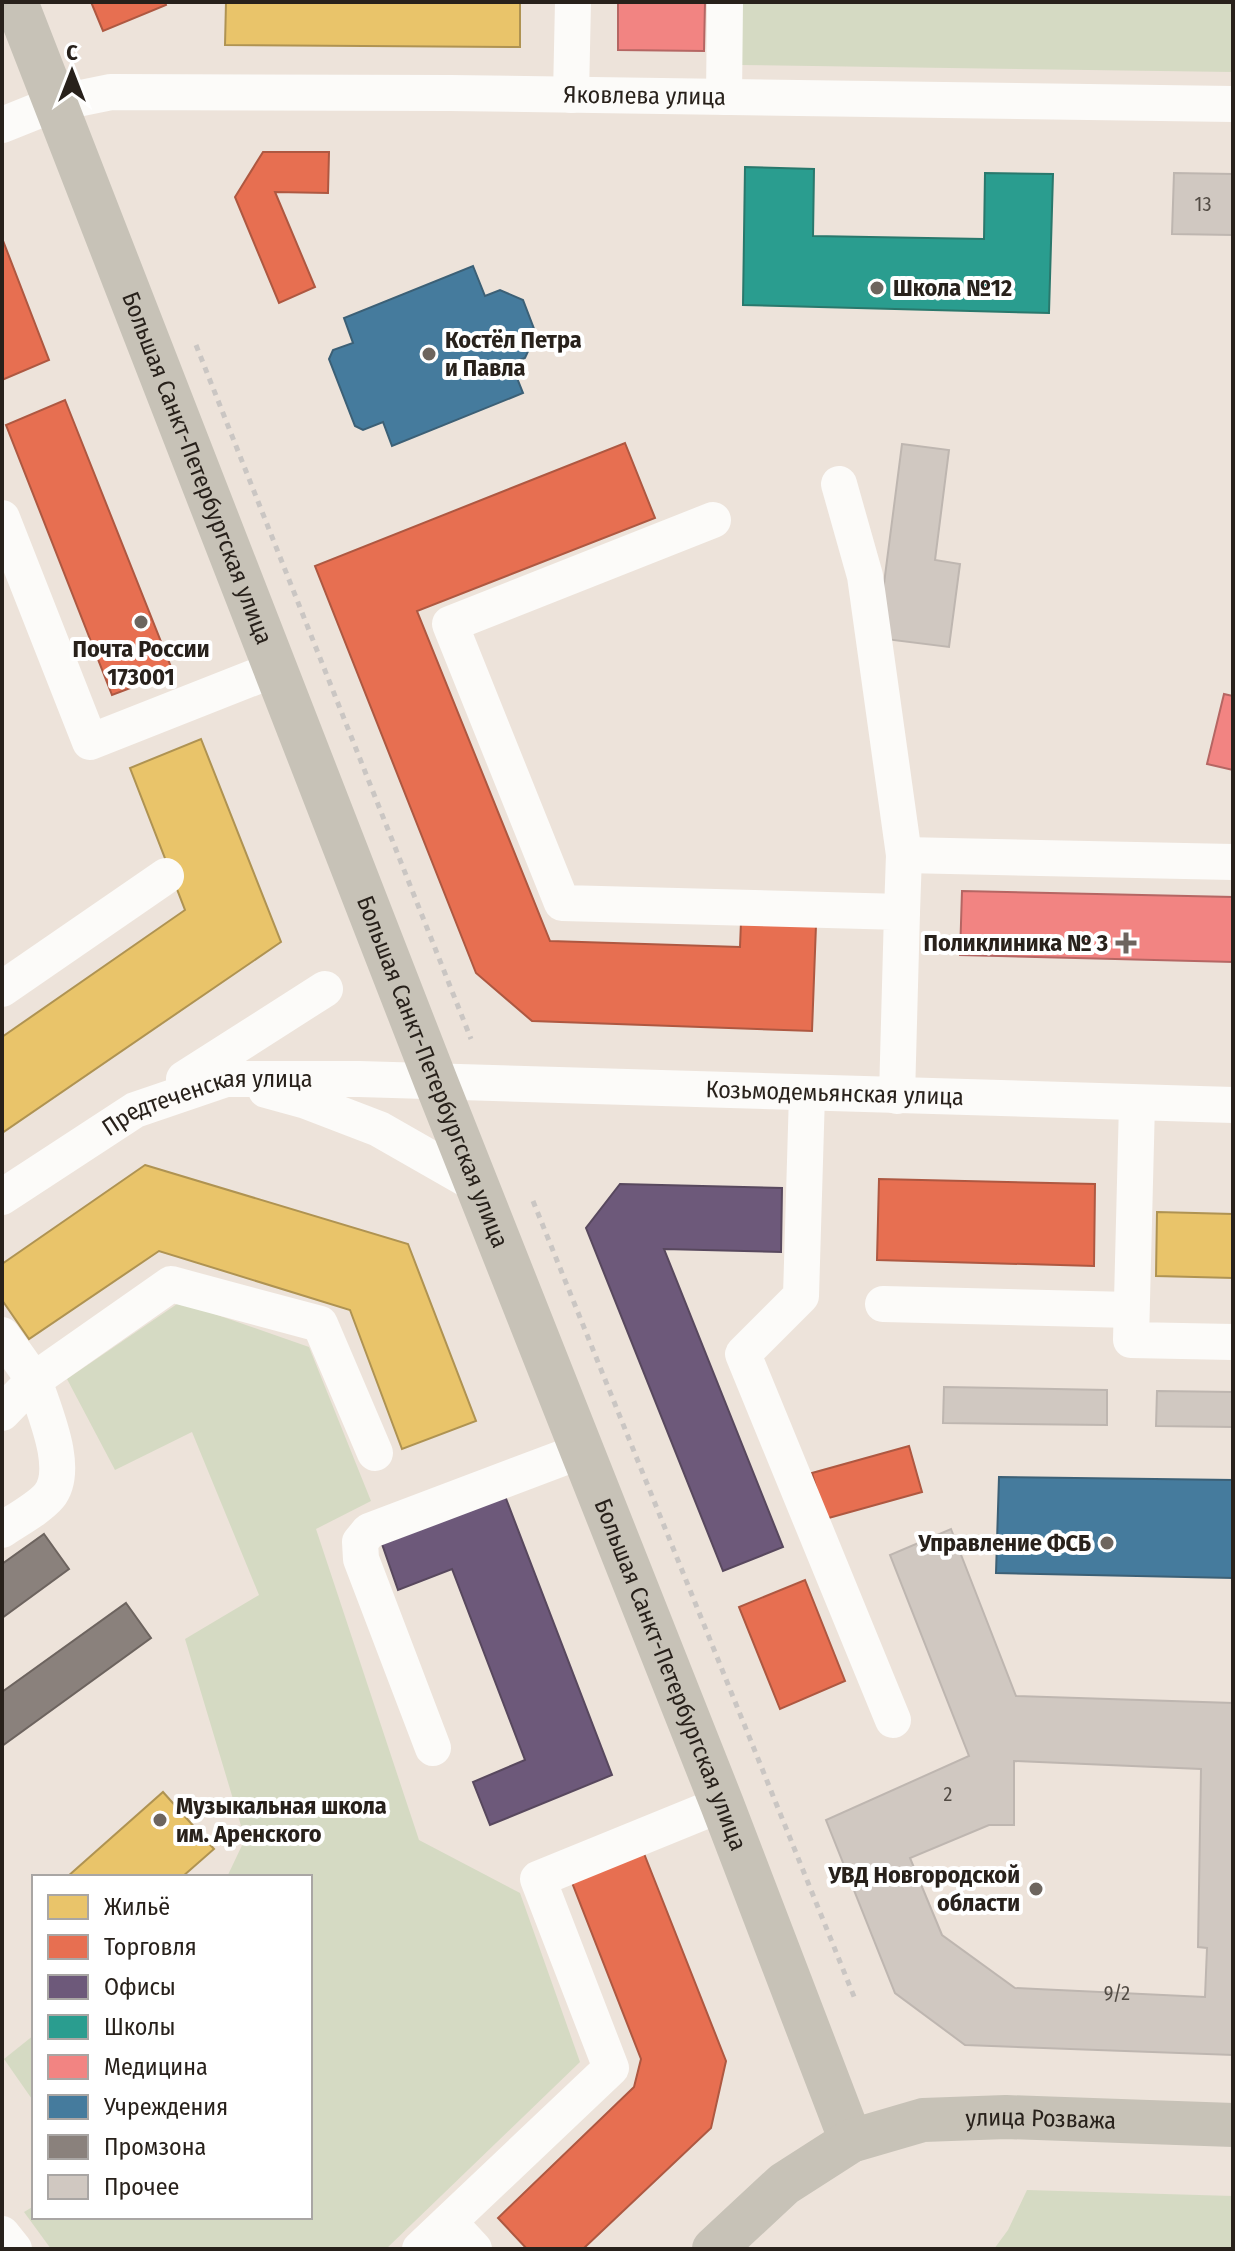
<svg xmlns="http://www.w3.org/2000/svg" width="1235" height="2251" viewBox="0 0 1235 2251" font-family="'Fira Sans Condensed',sans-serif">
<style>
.green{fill:#d5dac3}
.homes{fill:#e9c46a;stroke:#af9352;stroke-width:2}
.shops{fill:#e76f51;stroke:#ae5841;stroke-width:2}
.offices{fill:#6d597a;stroke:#58485e;stroke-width:2}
.schools{fill:#2a9d8f;stroke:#29786c;stroke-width:2}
.health{fill:#f28482;stroke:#b56663;stroke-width:2}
.public{fill:#457b9d;stroke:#3c6076;stroke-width:2}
.industry{fill:#8a817c;stroke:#6d645f;stroke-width:2}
.building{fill:#d0c8c1;stroke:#beb6b0;stroke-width:2;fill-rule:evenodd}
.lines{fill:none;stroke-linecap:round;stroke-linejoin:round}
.path{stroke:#cac6c3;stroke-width:5;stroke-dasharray:6 6;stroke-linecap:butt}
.minor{stroke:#fcfbf9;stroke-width:36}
.major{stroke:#c7c2b7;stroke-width:44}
.poi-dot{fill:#6d655e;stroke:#fff;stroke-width:3}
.labels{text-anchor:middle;stroke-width:8;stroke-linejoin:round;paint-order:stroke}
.number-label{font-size:20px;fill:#524b44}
.street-label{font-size:24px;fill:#28211b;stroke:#fff}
.poi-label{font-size:24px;font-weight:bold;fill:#28211b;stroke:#fff;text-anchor:start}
</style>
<rect width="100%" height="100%" fill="#ede3da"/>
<!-- green -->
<path class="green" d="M741,2h492v70l-493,-7z
M180,1302l129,45 62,154 -55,28 103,311 101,53 60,169 -194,187h-335l-27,-37 10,-6v11h276v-340h-83l18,-38 -60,-200 74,-44 -67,-163 -77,38 -48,-91z
M34,2035v67l-30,-43z
M1027,2190l206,6v53h-239l14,-19z"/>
<!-- homes -->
<path class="homes" d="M226,2h294v45l-295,-2z
M201,739l80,203 -279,191v-96l183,-127 -55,-142z
M145,1165l263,79 68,177 -74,28 -52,-139 -191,-59 -130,88 -27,-39v-36z
M1157,1212l76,2v64l-77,-2z
M163,1792l51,57 -32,28h-115z"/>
<!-- shops -->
<path class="shops" d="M91,2h74l1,3 -63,26z
M263,152h66l-1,41 -53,-1 40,95 -36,16 -44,-106z
M2,238l47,122 -47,20z
M65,400l108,272 -61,23 -106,-270z
M625,443l30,75 -238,93 133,330 190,6 1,-25 75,3 -4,106 -280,-10 -56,-48 -161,-407z
M879,1179l216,5 -1,82 -217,-6z
M909,1446l13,46 -97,27 -13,-46z
M805,1580l40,101 -65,28 -41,-102z
M643,1851l83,210 -15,67 -128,121h-56l-29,-31 136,-131 7,-28 -70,-179z"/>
<!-- offices -->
<path class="offices" d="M620,1184l162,4 -1,64 -117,-3 119,298 -60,24 -137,-343z
M505,1496l107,279 -122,50 -17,-43 52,-22 -73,-191 -54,21 -16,-46z"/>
<!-- schools -->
<path class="schools" d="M745,167l69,2 -1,67 171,3 1,-66 68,1 -4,139 -306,-8z"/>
<!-- health -->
<path class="health" d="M618,2h87l-1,49 -86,-1z
M1224,694l9,2v74l-26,-6z
M962,891l271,6v65l-273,-7z"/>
<!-- public -->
<path class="public" d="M473,266l12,30 15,-6 23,10 13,34 -11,24 -14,5 12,30 -131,53 -9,-24 -20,8 -8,-4 -26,-67 4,-9 20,-7 -9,-25z
M999,1477l234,3v98l-237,-5z"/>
<!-- industry -->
<path class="industry" d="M44,1534l25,35 -67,49v-54z
M126,1603l25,35 -149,108v-54z"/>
<!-- building -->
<path class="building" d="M1174,173l59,1v61l-61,-1z
M902,444l47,6 -14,110 25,4 -11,83 -72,-9z
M944,1387l163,3v35l-164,-2z
M1157,1391l76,1v35l-77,-1z
M951,1529l65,167 217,7v352l-268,-10 -70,-52 -69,-173 143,-64 -79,-201zM1014,1761l187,8 -3,178 9,1 -2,49 -190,-9 -73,-53 -32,-77 79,-33h25z"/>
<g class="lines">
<!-- path -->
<path class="path" d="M196,345l275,694
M533,1201l322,798"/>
<!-- minor -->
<g class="minor">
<path d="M571,95l2,-93"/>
<path d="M724,97l1,-95"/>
<path id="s1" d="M2,125l55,-22 54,-11 339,1 783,11"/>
<path d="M839,484l26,92 39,279 -2,57"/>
<path d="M2,518l88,224 185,-73"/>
<path d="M713,520l-263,104 112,279 340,9 -5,184"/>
<path d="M904,855l329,7"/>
<path d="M2,989l164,-113"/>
<path d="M184,1079l141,-90"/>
<path d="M266,1090l40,11 73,28 98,56"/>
<path d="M807,1094l-6,202 -58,58 150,366"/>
<path d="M1137,1103l-6,237 102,2"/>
<path id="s2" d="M2,1197l133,-87 91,-31h133l874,26"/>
<path d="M883,1304l248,6"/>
<path d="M2,1335l32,45 137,-96 149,40 55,129"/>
<path d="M2,1413l32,-33c9,29 37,89 15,116 -10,12 -34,25 -47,34"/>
<path d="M433,1748l-72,-189 -1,-17 9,-11 212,-80"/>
<path d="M449,2222l25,27"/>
<path d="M2,2234l12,15"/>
<path d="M420,2249l191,-181 -73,-189 184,-75"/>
</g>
<!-- major -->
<g class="major">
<path id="s3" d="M16,2l420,1080 286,722 129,337"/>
<path id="s4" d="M714,2249l70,-65 67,-43 72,-21 83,-3 227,8"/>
</g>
</g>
<!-- markers -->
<g class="poi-dot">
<circle cx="877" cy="288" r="8"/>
<circle cx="429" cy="354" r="8"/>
<circle cx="141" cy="622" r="8"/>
<path d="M1122 931h8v8h8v8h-8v8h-8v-8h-8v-8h8z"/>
<circle cx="1107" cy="1543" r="8"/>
<circle cx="160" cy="1820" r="8"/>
<circle cx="1036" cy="1889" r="8"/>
</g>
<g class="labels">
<!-- number labels -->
<g class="number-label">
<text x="1203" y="211">13</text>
<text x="948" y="1801">2</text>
<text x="1117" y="2000">9/2</text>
</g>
<!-- street labels -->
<g class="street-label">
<text dy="8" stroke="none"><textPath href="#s1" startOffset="648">Яковлева улица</textPath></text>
<text dy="8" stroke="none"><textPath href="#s3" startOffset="500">Большая Санкт-Петербургская улица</textPath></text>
<text dy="8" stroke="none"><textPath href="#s3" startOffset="1148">Большая Санкт-Петербургская улица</textPath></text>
<text dy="8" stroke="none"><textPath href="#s2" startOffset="864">Козьмодемьянская улица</textPath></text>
<text dy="8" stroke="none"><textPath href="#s2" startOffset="232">Предтеченская улица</textPath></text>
<text dy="8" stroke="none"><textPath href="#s3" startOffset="1796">Большая Санкт-Петербургская улица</textPath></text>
<text dy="8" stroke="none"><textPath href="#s4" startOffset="368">улица Розважа</textPath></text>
</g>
<!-- poi labels -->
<g class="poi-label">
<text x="893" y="296">Школа №12</text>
<text x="445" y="348">Костёл Петра<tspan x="445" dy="28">и Павла</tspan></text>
<text x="141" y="657" text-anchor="middle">Почта России<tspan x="141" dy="28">173001</tspan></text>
<text x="1108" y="951" text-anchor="end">Поликлиника № 3</text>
<text x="1091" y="1551" text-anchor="end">Управление ФСБ</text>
<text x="176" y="1814">Музыкальная школа<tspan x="176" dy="28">им. Аренского</tspan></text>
<text x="1020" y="1883" text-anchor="end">УВД Новгородской<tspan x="1020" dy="28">области</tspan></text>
</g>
</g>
<!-- border -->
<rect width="1235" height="2251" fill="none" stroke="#28211b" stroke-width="8"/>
<!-- legend -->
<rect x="32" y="1875" width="280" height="344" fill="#ffffff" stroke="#a9a6a4" stroke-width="2"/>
<rect x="48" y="1895" width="40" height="24" fill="#e9c46a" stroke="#a9a6a4" stroke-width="2"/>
<text x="104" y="1915" font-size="24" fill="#28211b">Жильё</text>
<rect x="48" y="1935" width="40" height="24" fill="#e76f51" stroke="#a9a6a4" stroke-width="2"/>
<text x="104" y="1955" font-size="24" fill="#28211b">Торговля</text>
<rect x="48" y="1975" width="40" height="24" fill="#6d597a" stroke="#a9a6a4" stroke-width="2"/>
<text x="104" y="1995" font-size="24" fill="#28211b">Офисы</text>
<rect x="48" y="2015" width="40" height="24" fill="#2a9d8f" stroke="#a9a6a4" stroke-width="2"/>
<text x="104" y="2035" font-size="24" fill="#28211b">Школы</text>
<rect x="48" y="2055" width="40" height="24" fill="#f28482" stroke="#a9a6a4" stroke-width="2"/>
<text x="104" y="2075" font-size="24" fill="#28211b">Медицина</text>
<rect x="48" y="2095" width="40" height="24" fill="#457b9d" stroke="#a9a6a4" stroke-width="2"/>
<text x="104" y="2115" font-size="24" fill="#28211b">Учреждения</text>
<rect x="48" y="2135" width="40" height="24" fill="#8a817c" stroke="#a9a6a4" stroke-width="2"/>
<text x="104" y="2155" font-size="24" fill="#28211b">Промзона</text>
<rect x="48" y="2175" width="40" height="24" fill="#d0c8c1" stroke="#a9a6a4" stroke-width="2"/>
<text x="104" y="2195" font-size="24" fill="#28211b">Прочее</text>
<!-- north arrow -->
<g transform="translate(72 72)" stroke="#ffffff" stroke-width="6" paint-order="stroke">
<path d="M0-6L14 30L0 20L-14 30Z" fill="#28211b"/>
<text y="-12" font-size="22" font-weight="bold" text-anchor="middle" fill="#28211b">С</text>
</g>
</svg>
